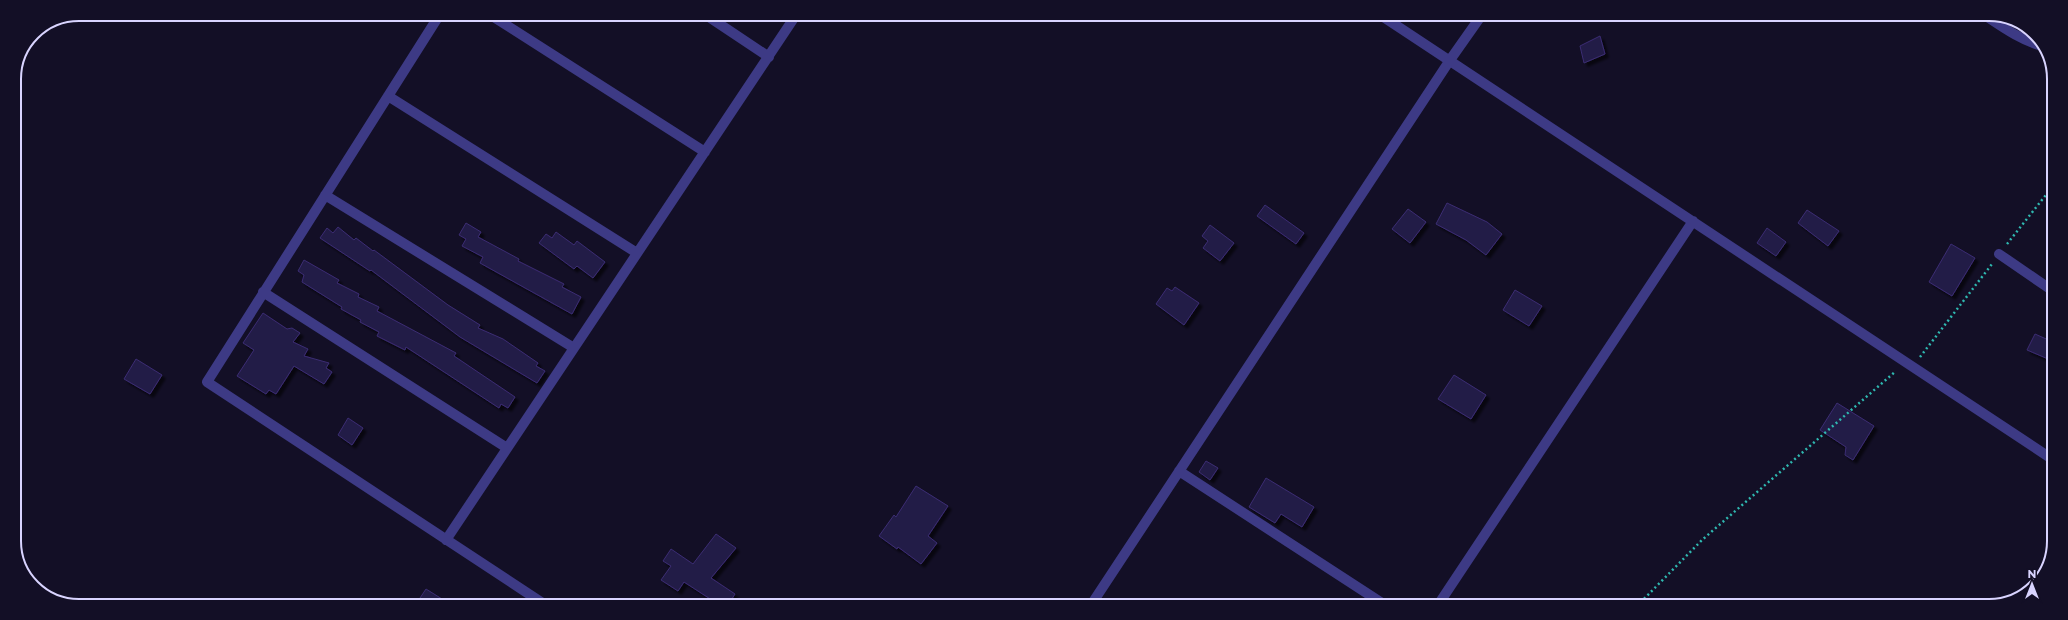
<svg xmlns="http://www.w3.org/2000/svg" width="2068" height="620" viewBox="0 0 2068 620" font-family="Montserrat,sans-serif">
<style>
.building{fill:#241b47;stroke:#3b2d73;filter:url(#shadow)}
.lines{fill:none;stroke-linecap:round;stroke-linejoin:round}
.path{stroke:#2fb8b0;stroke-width:2.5;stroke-dasharray:2 3;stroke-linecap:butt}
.street{stroke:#3d3a85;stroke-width:10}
.rim{fill:none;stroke:#d9d4ff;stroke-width:2}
</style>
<defs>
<filter id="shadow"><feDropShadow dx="3.5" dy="3.5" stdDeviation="1" flood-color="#0009"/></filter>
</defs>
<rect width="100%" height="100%" fill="#130f26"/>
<!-- building -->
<path class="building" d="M1600,36l5,18 -21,9 -4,-17z
M1447,203l40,19 15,12 -16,21 -20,-15 -30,-16z
M1265,205l39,28 -8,11 -39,-28z
M1408,209l18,13 -16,21 -18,-14z
M1807,210l32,21 -11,15 -30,-23z
M466,223l15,9 -3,5 41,22 -1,2 46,23 -2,3 19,10 -9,17 -92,-51 3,-6 -21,-11 4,-7 -7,-4z
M1210,225l24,18 -14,18 -17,-13 5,-7 -6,-5z
M338,227l16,13 2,-2 17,13 1,-1 74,55 32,20 -2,3 25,11 35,24 -2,3 9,5 -8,12 -77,-46 -89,-67 -1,1 -50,-33 7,-10 6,5z
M1767,228l19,14 -10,14 -19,-13z
M556,232l18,13 3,-4 28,21 -12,16 -16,-12 -3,3 -35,-26 7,-9 6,4z
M1951,244l24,14 -23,38 -23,-14z
M304,260l35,20 -2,3 22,11 -1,3 21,10 -2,4 79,42 -2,3 61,41 -7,11 -7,-4 -2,4 -93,-61 -1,3 -28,-14 2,-4 -19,-10 1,-2 -20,-11 1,-2 -40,-25 2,-7 -6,-4z
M1175,287l24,16 -15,22 -28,-21 11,-16 5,3z
M1515,290l27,16 -13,20 -26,-16z
M263,313l24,16 5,-1 8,5 -7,9 15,7 -4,7 25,7 -3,5 6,4 -8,12 -30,-18 -18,28 -7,-4 -3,4 -29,-18 17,-26 -11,-7z
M2035,334l18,8v19l-26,-11z
M136,359l26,16 -12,19 -26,-15z
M1454,375l32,20 -15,24 -33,-20z
M1837,403l37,23 -21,34 -8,-5 1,-8 -26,-17z
M348,418l15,10 -11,17 -14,-10z
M1206,461l12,7 -8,12 -11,-8z
M1266,478l48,29 -12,20 -21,-13 -6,9 -26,-16z
M916,486l32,20 -20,30 9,7 -16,21 -23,-17 -1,2 -18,-13 15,-21 2,2z
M716,534l20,14 -25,30 24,16 -7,11 -10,-1 -34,-22 -6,9 -17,-11 10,-14 -8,-5 8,-12 22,15z
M426,589l24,15h-34z"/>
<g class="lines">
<!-- path -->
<path class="path" d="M2007,244l46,-58
M1920,357l72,-93
M1637,606l65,-66 194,-169"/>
<!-- street -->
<path class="street" d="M440,14l-233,368 337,222
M489,14l216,138
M706,15l63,42
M1382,16l670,443
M1986,16c18,12 35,24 56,30
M388,96l249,157
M325,195l249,153
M1999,254l54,37
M263,292l244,156
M1179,471l206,134
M446,540l350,-525
M1091,605l359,-545 31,-44
M1438,605l255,-384"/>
</g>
<!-- crop -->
<path d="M0 0H2068V620H0ZM79 21H1989A58 58 0 0 1 2047 79V541A58 58 0 0 1 1989 599H79A58 58 0 0 1 21 541V79A58 58 0 0 1 79 21Z" fill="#130f26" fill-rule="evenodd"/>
<path class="rim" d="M79 21H1989A58 58 0 0 1 2047 79V541A58 58 0 0 1 1989 599H79A58 58 0 0 1 21 541V79A58 58 0 0 1 79 21Z"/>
<!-- north arrow -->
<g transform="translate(2032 584)" stroke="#130f26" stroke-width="3" paint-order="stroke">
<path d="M0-3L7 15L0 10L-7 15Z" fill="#d9d4ff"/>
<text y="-6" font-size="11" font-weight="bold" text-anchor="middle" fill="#d9d4ff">N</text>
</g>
</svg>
